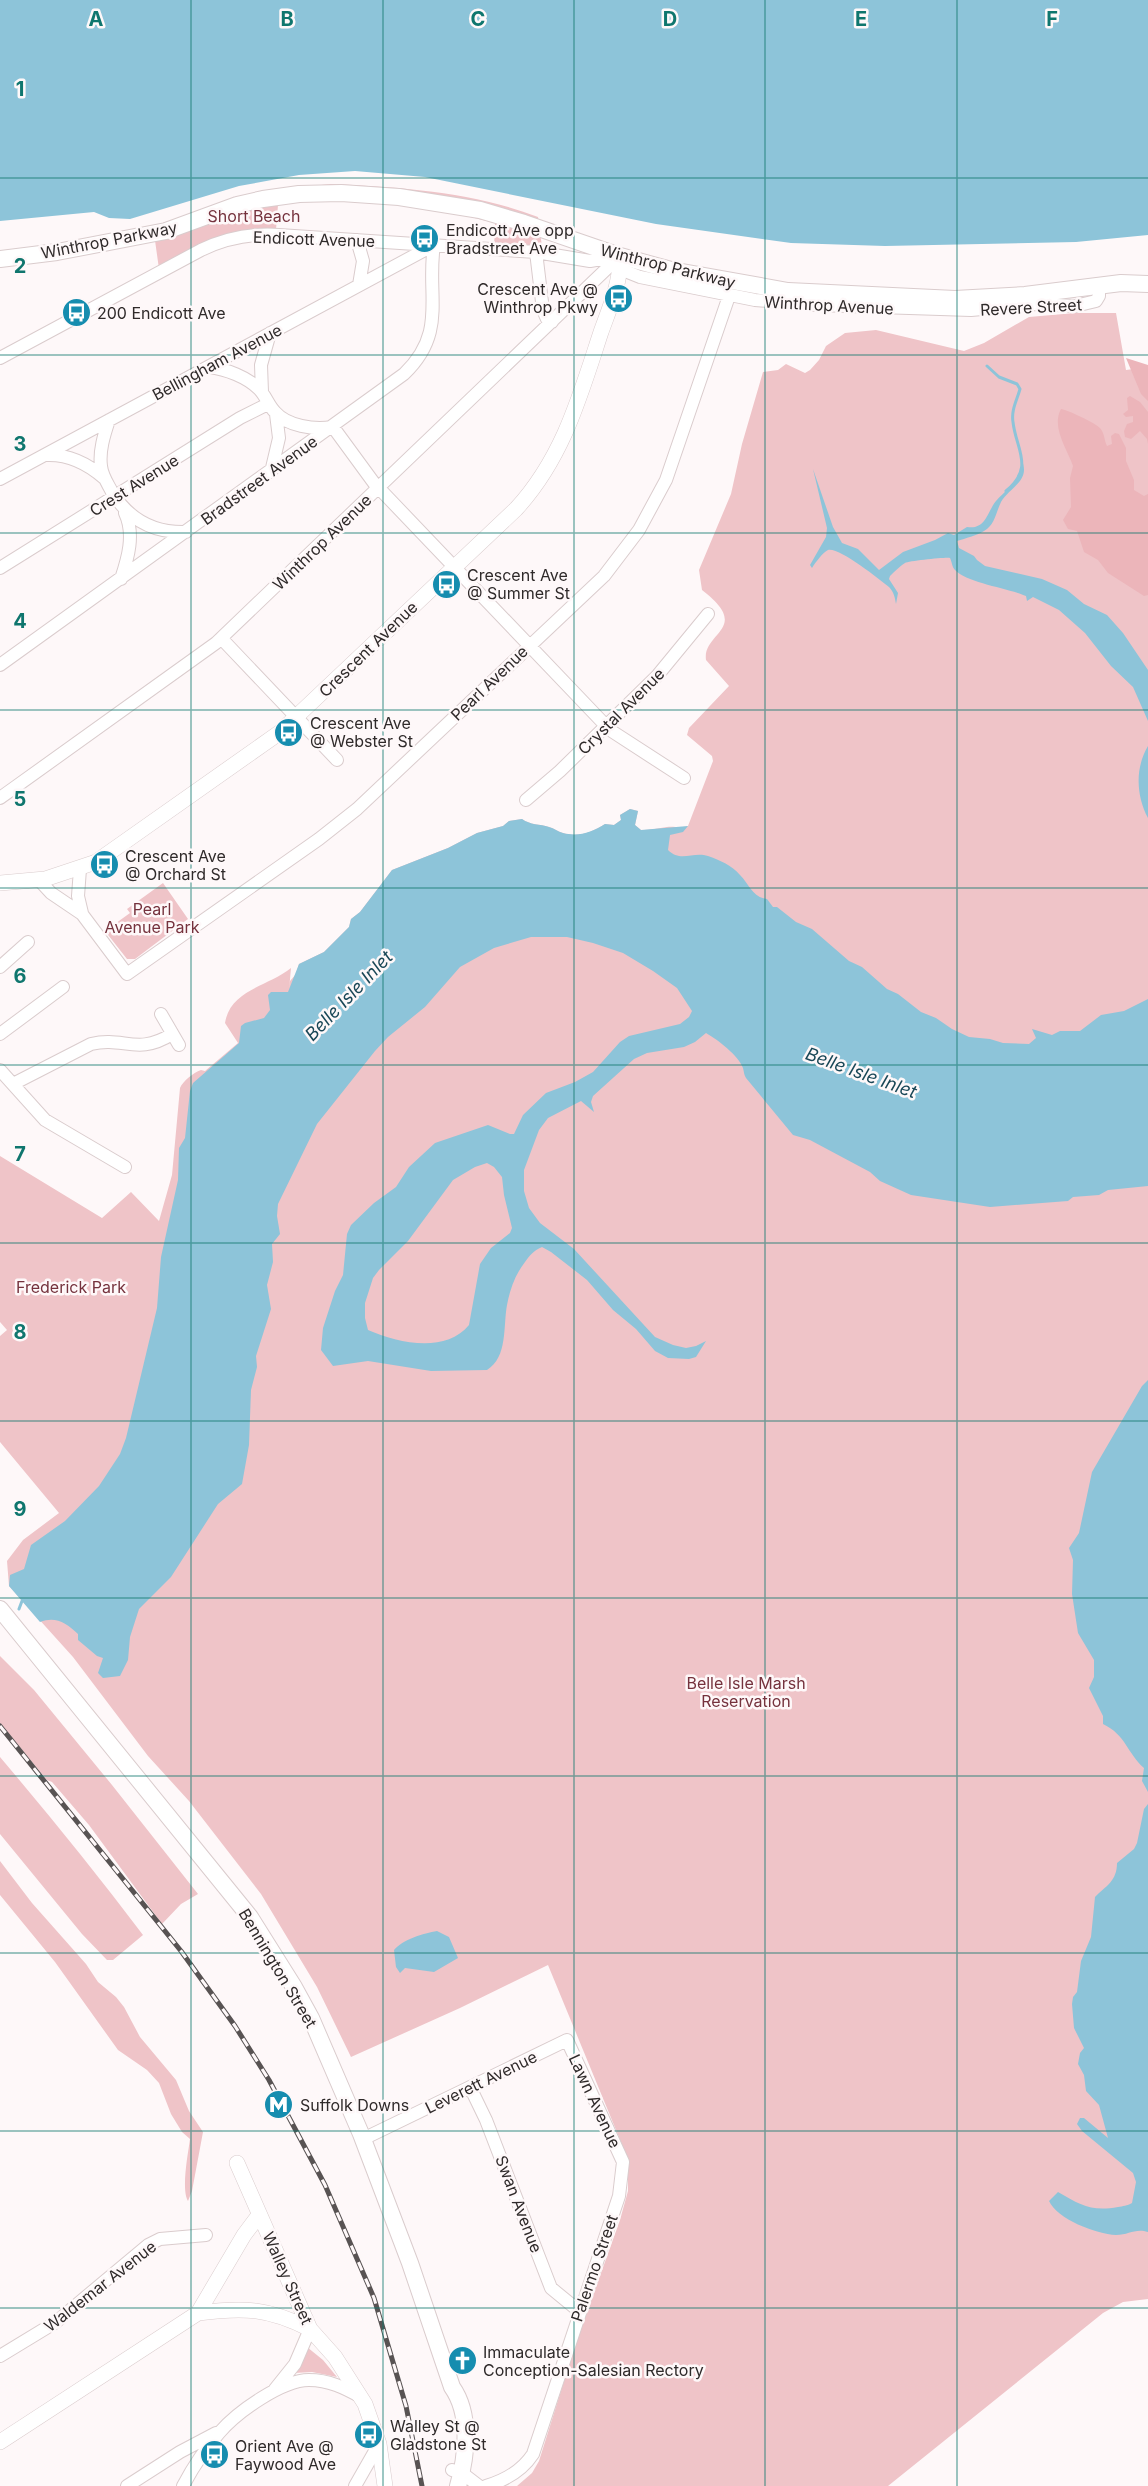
<svg xmlns="http://www.w3.org/2000/svg" width="1148" height="2486" viewBox="0 0 1148 2486" font-family="Inter,sans-serif">
<style>
.green{fill:#efc4c8}
.forest{fill:#ecb5ba}
.water{fill:#8dc4d9;fill-rule:evenodd}
.lines{fill:none;stroke-linecap:round;stroke-linejoin:round}
.stream{stroke:#8dc4d9;stroke-width:3}
.minor-casing{stroke:#dacccd;stroke-width:14}
.tertiary-casing{stroke:#dacccd;stroke-width:16}
.secondary-casing{stroke:#dacccd;stroke-width:18}
.minor{stroke:#fff;stroke-width:12}
.tertiary{stroke:#fff;stroke-width:15}
.secondary{stroke:#fff;stroke-width:16}
.rail-casing{stroke:#585353;stroke-width:5}
.rail{stroke:#fef8f9;stroke-width:3;stroke-dasharray:9;stroke-linecap:butt}
.grid{fill:none;stroke:#0f766e;stroke-width:1.5;stroke-opacity:0.55}
.labels{text-anchor:middle;stroke-width:5;stroke-linejoin:round;paint-order:stroke}
.park-label{font-size:16px;fill:#75323d;stroke:#fef8f9}
.poi-label{font-size:16px;fill:#2f2a2a;stroke:#fef8f9;text-anchor:start}
.street-label{font-size:16px;fill:#2f2a2a;stroke:#fef8f9}
.water-label{font-size:18px;font-style:italic;fill:#194757;stroke:#fef8f9}
.grid-label{font-size:20px;text-anchor:middle;font-weight:bold;fill:#0f766e;stroke:#fef8f9;stroke-width:5;stroke-linejoin:round;paint-order:stroke}
</style>
<rect width="100%" height="100%" fill="#fef8f9"/>
<!-- green -->
<path class="green" d="M331,184c69,3 142,8 207,33l5,37 -49,-6 1,-25c-66,-17 -149,-32 -217,-18l-3,37 -30,-3 -86,30 -6,-43 109,-35z
M1075,313h41l10,57 22,-3v1932l-25,3 -20,11 -215,173h-371l15,-13 7,-12 38,-121 43,-120 8,-29v-32l-80,-194 -88,43 -109,49 -34,-70 -56,-93 -72,-93 -41,-45 -75,-99 -64,-71 -2,-25 16,-21 36,-27 -59,-71v-106l7,-6 -7,-8v-166l102,62 29,-26 28,29 13,-46 8,-87c3,-7 13,-15 21,-18l4,1 33,-28 -13,-20c5,-33 44,-37 66,-55l-2,22 1,-9 6,-7 3,-10 25,-12 25,-25 2,-8 9,-7 32,-42 56,-22 29,-15 26,-7 6,-5 13,-2c8,6 18,5 27,8 5,1 9,5 14,6 16,5 29,-1 42,-9l9,1 7,-5 -1,-5 10,-6 8,2 -3,14 6,5c10,0 17,-2 26,-3 8,-1 13,2 21,-1l25,-65 -1,-5 -25,-21 2,-7 40,-42 -23,-26c-4,-28 47,-31 -4,-70l-3,-20 32,-76 11,-50 21,-72 15,-2 8,-6 19,9 5,-3 9,-10 7,-14 19,-13 31,-3 88,21 20,-8 45,-26z
M163,883l25,36 -53,40h-8l-22,-28 25,-18 -3,-4z
M0,1656l34,34 78,95 86,109 -17,10 -19,20 -73,-99 -37,-43 -5,-2 -47,-57z
M0,1757c49,58 97,117 143,178l-30,25h-6l-25,-26 -82,-100z
M0,1861l32,42 54,61 12,18 18,15 8,10 16,30 36,43 13,31 14,21 -11,59 -4,10c-7,-12 0,-47 2,-62l-8,-7 -11,-18 -12,-31 -12,-13 -29,-20 -63,-88 -55,-67z
M307,2347l16,13 14,17 -25,-5 -18,1z"/>
<!-- forest -->
<path class="forest" d="M1126,358l22,7v36l-7,-7z
M1130,396l10,6 8,10v32l-1,-5 -7,-8 -9,8 -6,-2 -1,-6 3,-7 6,-2v-6l-7,1 -3,-3 5,-4 -1,-12z
M1061,409c5,0 36,15 39,19 5,6 4,12 7,18l5,-2 -1,-8 4,-3 4,1 7,14v13l8,19v10l10,6 4,-2v101l-4,1 -36,-23 -10,-13 -14,-8 -7,-21 -9,-2 -5,-9 8,-13 -1,-29 3,-12c-6,-17 -22,-39 -12,-57z"/>
<!-- water -->
<path class="water" d="M0,0h1148v235l-72,7 -191,4 -94,-3 -135,-19 -231,-47 -70,-6 -56,4 -60,11 -109,33 -21,-1 -15,-6 -94,9z
M1021,459c11,21 -11,28 -20,43 -5,10 -6,23 -17,29 -8,5 -18,7 -27,10l2,7 15,8 3,4 8,6 57,13 25,11 17,14 23,11 16,18 25,37v51l-15,-34 -22,-21 -26,-33 -26,-23 -26,-13 -6,4 -1,-5c-18,-8 -59,-13 -71,-26 -3,-3 -3,-8 -5,-12 -4,-1 -41,3 -45,5 -5,3 -11,9 -15,13l-1,3 9,14 -2,11c-1,-6 -2,-12 -7,-17 -10,-8 -50,-40 -61,-37 -5,2 -13,13 -16,18l-2,-3 16,-28 1,-9 -14,-59 20,58 9,16 16,6 21,21 24,-18 32,-12 13,-7 6,2 13,-8c19,3 20,-15 29,-26 13,-15 27,-20 25,-42z
M1148,746v72c-12,-23 -13,-50 0,-72z
M630,809l8,2 -3,14 6,5 47,-4 -5,6 -13,3 -2,15c13,13 25,1 40,6 11,4 24,9 32,19 10,10 12,22 27,24l6,8h4l19,15 16,7 37,32 13,6 25,22 11,5 23,18 15,6 16,11 17,8 21,2 13,4 26,1 7,-6 -4,-9 20,6 8,-4h20l21,-16 23,-4 24,-12v187l-40,4 -9,5 -26,2 -5,4 -78,6 -79,-12 -31,-14 -10,-9 -60,-32 -17,-5 -47,-57c-2,-3 -2,-6 -3,-10 -5,-13 -25,-28 -37,-35l-11,9 -11,5 -37,6 -13,6 -41,37 -2,6 3,10 -13,-11 -33,17 -9,12 -15,40v21l5,17 11,15 34,26 81,88 18,8 13,3 10,-2 10,-5 -10,16 -7,2 -21,-1 -13,-7 -19,-22 -23,-19 -26,-30 -36,-28 -9,-5c-9,4 -12,8 -17,15 -10,13 -15,27 -18,43 -4,21 1,52 -20,65l-56,1 -63,-10 -35,5 -12,-16 2,-22 12,-37 8,-16 4,-41 4,-9 23,-22 22,-16 13,-20 26,-24 53,-18 22,9h4l9,-19 23,-22 29,-11 18,-10 27,-30 9,-6 51,-12 9,-7 3,-6 -15,-23 -24,-17 -30,-18 -30,-10 -26,-6h-36l-37,11 -34,19 -35,40 -37,30 -13,14 -58,73 -39,80 -1,12 3,18 -8,10 1,18 -6,23 4,24 -15,47 1,11 -6,23 -2,55 -7,39 -24,20 -47,73 -32,32 -9,28 -2,23 -8,16 -17,2 -5,-5 5,-15 -6,-2 -19,-16v-6c-12,-11 -22,-18 -38,-12l-31,-36 1,-11 14,-6 7,-24 34,-24 34,-35 21,-32 6,-16 31,-130 4,-51 17,-77 1,-32 6,-10 5,-47 3,-8 46,-40 2,-17 4,-3 19,-5 6,-8 -2,-15 3,-3h17l11,-28 25,-12 25,-25 2,-8 9,-7 32,-42 56,-22 29,-15 26,-7 6,-5 13,-2c8,6 18,5 27,8 5,1 9,5 14,6 16,4 29,-1 42,-9l9,1 7,-5 -1,-5zM487,1163l7,4 8,10 2,18 8,33 -2,5 -19,15 -11,16 -11,61c-24,29 -71,18 -101,5l-3,-12v-15l8,-25 6,-8 29,-29 45,-61 22,-13z
M1148,1380v412l-6,-11 2,-13c-17,-15 -18,-33 -41,-44v-8l-14,-28 5,-11v-17l-16,-27 -6,-39 1,-34 -4,-12 10,-15 13,-61 50,-86z
M1148,1804v428c-13,-4 -19,3 -32,3 -20,-1 -59,-16 -67,-34l9,-9c22,13 34,20 60,15 5,-1 9,-1 14,-4l4,-21 -3,-9 -51,-42 -5,-7 3,-6h4l24,20 -9,-33 -13,-14 -2,-16 -6,-11 2,-11 4,-5 -10,-20 -2,-24 1,-7 4,-5 4,-31 10,-24 4,-40c11,-11 22,-16 22,-34l17,-14 3,-6 7,-34z
M437,1931l12,6 9,21 -24,14 -29,-4 -5,5 -4,-6 -2,-17c8,-10 30,-17 43,-19z"/>
<g class="lines">
<!-- stream -->
<path class="stream" d="M987,366l12,11 18,7 3,5c-3,11 -9,21 -7,33 3,28 22,45 -7,69
M19,1609l3,-8"/>
<defs>
<path id="minor" d="M357,240l6,21 -4,24
M536,252l7,58 4,9 5,3
M620,269l20,8 115,23 62,5 154,5 66,-6 38,2 21,-5 3,-5v-10
M0,358l201,-108c25,-12 50,-17 78,-15l257,17 54,9 29,-5
M209,367c17,2 38,10 50,22 7,7 9,16 16,23 12,14 39,18 57,15
M262,392l-1,-27 9,-32
M109,420c-5,15 -10,31 -8,46 1,10 7,18 11,26 17,28 42,41 74,40
M333,427l41,56 236,247 74,48
M46,455c22,-1 41,8 58,23
M271,472l8,-34 -3,-24
M0,479l434,-234
M0,568l240,-150 28,-14
M121,579c7,-21 14,-45 4,-66
M221,638l116,122
M0,665l404,-291c44,-42 22,-79 30,-129
M0,798l216,-155 404,-387
M526,800l34,-29 97,-95 51,-62
M80,869l-2,27 4,17
M39,880l12,13 31,21 45,60 192,-135 38,-30 247,-233 35,-46 27,-50 63,-184
M0,967l28,-25
M161,1014l18,31
M0,1034l63,-47
M0,1070l45,50 80,47
M13,1084l78,-40c33,-8 46,12 81,-10
M470,2087l16,33 65,168 28,23
M363,2139l204,-99 56,122 -4,34 -86,258c-11,17 -27,26 -47,32
M0,2356l56,-34 92,-77 12,-6 46,-4
M275,2389l20,-25 15,-35
M452,2470l10,3 17,13
M127,2486l53,-34 36,-19
M183,2486c10,-19 22,-37 36,-53 18,-21 63,-53 90,-53 20,0 36,8 52,17
M355,2486l24,-42"/>
<path id="tertiary" d="M0,883l45,-4 51,-17 183,-129 237,-224c47,-51 64,-113 85,-177 9,-25 20,-50 19,-76
M237,2163l73,166 25,28 30,47 14,40 6,42
M198,2313l46,-78 15,-20
M0,2442l198,-129c46,-6 70,-5 112,16"/>
<path id="secondary" d="M0,259l57,-7 109,-21 71,-26 26,-6 36,-5 42,-1 58,4 81,13 44,13 96,33 51,14 117,21 167,8 70,-4 96,-12 27,1
M0,1609l250,308 44,70 17,31 50,116 49,129 42,124c19,27 15,68 6,99"/>
</defs>
<!-- minor casing -->
<use href="#minor" class="minor-casing"/>
<!-- tertiary casing -->
<use href="#tertiary" class="tertiary-casing"/>
<!-- secondary casing -->
<use href="#secondary" class="secondary-casing"/>
<!-- minor -->
<use href="#minor" class="minor"/>
<!-- tertiary -->
<use href="#tertiary" class="tertiary"/>
<!-- secondary -->
<use href="#secondary" class="secondary"/>
<defs>
<path id="rail" d="M0,1726l181,225 54,75 34,54 56,105 49,113 32,108 16,80"/>
</defs>
<!-- rail casing -->
<use href="#rail" class="rail-casing"/>
<!-- rail -->
<use href="#rail" class="rail"/>
</g>
<!-- grid -->
<path class="grid" d="M191,0v2486M383,0v2486M574,0v2486M765,0v2486M957,0v2486M0,178h1148M0,355h1148M0,533h1148M0,710h1148M0,888h1148M0,1065h1148M0,1243h1148M0,1421h1148M0,1598h1148M0,1776h1148M0,1953h1148M0,2131h1148M0,2308h1148"/>
<!-- icons -->
<defs>
<symbol id="bus-disc" viewBox="-11 -11 22 22"><circle r="9.5" fill="#168daf" stroke="#fef8f9"/><path d="M-5-6H5V4H4V6H2V4H-2V6H-4V4H-5ZM-3.5-4V0h7V-4ZM-3.5 1.2v1.5H-2V1.2ZM2 1.2v1.5H3.5V1.2Z" fill="#fff"/></symbol>
<symbol id="metro-disc" viewBox="-11 -11 22 22"><circle r="9.5" fill="#168daf" stroke="#fef8f9"/><path d="M-5.5 5V-5H-3L0 0L3-5H5.5V5H3V-.5L0 4L-3-.5V5Z" fill="#fff"/></symbol>
<symbol id="church-disc" viewBox="-11 -11 22 22"><circle r="9.5" fill="#168daf" stroke="#fef8f9"/><path d="M-1.2-6h2.4v3.5h3.3v2.4h-3.3V6h-2.4V-.1h-3.3v-2.4h3.3Z" fill="#fff"/></symbol>
</defs>
<g fill-rule="evenodd">
<use href="#bus-disc" x="408" y="222" width="33" height="33"/>
<use href="#bus-disc" x="602" y="282" width="33" height="33"/>
<use href="#bus-disc" x="60" y="296" width="33" height="33"/>
<use href="#bus-disc" x="430" y="568" width="33" height="33"/>
<use href="#bus-disc" x="272" y="716" width="33" height="33"/>
<use href="#bus-disc" x="88" y="848" width="33" height="33"/>
<use href="#metro-disc" x="262" y="2088" width="33" height="33"/>
<use href="#church-disc" x="446" y="2344" width="33" height="33"/>
<use href="#bus-disc" x="352" y="2418" width="33" height="33"/>
<use href="#bus-disc" x="198" y="2438" width="33" height="33"/>
</g>
<g class="labels">
<!-- park labels -->
<g class="park-label">
<text x="254" y="222">Short Beach</text>
<text x="152" y="915">Pearl<tspan x="152" dy="18">Avenue Park</tspan></text>
<text x="71" y="1293">Frederick Park</text>
<text x="746" y="1689">Belle Isle Marsh<tspan x="746" dy="18">Reservation</tspan></text>
</g>
<!-- poi labels -->
<g class="poi-label">
<text x="446" y="236">Endicott Ave opp<tspan x="446" dy="18">Bradstreet Ave</tspan></text>
<text x="598" y="295" text-anchor="end">Crescent Ave @<tspan x="598" dy="18">Winthrop Pkwy</tspan></text>
<text x="97" y="319">200 Endicott Ave</text>
<text x="467" y="581">Crescent Ave<tspan x="467" dy="18">@ Summer St</tspan></text>
<text x="310" y="729">Crescent Ave<tspan x="310" dy="18">@ Webster St</tspan></text>
<text x="125" y="862">Crescent Ave<tspan x="125" dy="18">@ Orchard St</tspan></text>
<text x="300" y="2111">Suffolk Downs</text>
<text x="483" y="2358">Immaculate<tspan x="483" dy="18">Conception-Salesian Rectory</tspan></text>
<text x="390" y="2432">Walley St @<tspan x="390" dy="18">Gladstone St</tspan></text>
<text x="235" y="2452">Orient Ave @<tspan x="235" dy="18">Faywood Ave</tspan></text>
</g>
<!-- street labels -->
<g class="street-label">
<text transform="translate(314 239) rotate(2)" y="6">Endicott Avenue</text>
<text transform="translate(109 240) rotate(-11)" y="6">Winthrop Parkway</text>
<text transform="translate(668 266) rotate(14)" y="6">Winthrop Parkway</text>
<text transform="translate(829 305) rotate(3)" y="6">Winthrop Avenue</text>
<text transform="translate(1031 307) rotate(-3)" y="6">Revere Street</text>
<text transform="translate(217 362) rotate(-28)" y="6">Bellingham Avenue</text>
<text transform="translate(259 480) rotate(-36)" y="6">Bradstreet Avenue</text>
<text transform="translate(134 485) rotate(-32)" y="6">Crest Avenue</text>
<text transform="translate(322 542) rotate(-44)" y="6">Winthrop Avenue</text>
<text transform="translate(368 649) rotate(-44)" y="6">Crescent Avenue</text>
<text transform="translate(489 683) rotate(-44)" y="6">Pearl Avenue</text>
<text transform="translate(621 711) rotate(-45)" y="6">Crystal Avenue</text>
<text transform="translate(278 1968) rotate(59)" y="6">Bennington Street</text>
<text transform="translate(481 2082) rotate(-26)" y="6">Leverett Avenue</text>
<text transform="translate(595 2101) rotate(65)" y="6">Lawn Avenue</text>
<text transform="translate(519 2204) rotate(69)" y="6">Swan Avenue</text>
<text transform="translate(594 2268) rotate(-71)" y="6">Palermo Street</text>
<text transform="translate(288 2278) rotate(66)" y="6">Walley Street</text>
<text transform="translate(100 2286) rotate(-38)" y="6">Waldemar Avenue</text>
</g>
<!-- water labels -->
<g class="water-label">
<text transform="translate(349 996) rotate(-46)" y="6">Belle Isle Inlet</text>
<text transform="translate(861 1073) rotate(20)" y="6">Belle Isle Inlet</text>
</g>
</g>
<g class="grid-label">
<text x="96" y="26">A</text>
<text x="287" y="26">B</text>
<text x="478" y="26">C</text>
<text x="670" y="26">D</text>
<text x="861" y="26">E</text>
<text x="1052" y="26">F</text>
<text x="20" y="96">1</text>
<text x="20" y="273">2</text>
<text x="20" y="451">3</text>
<text x="20" y="628">4</text>
<text x="20" y="806">5</text>
<text x="20" y="983">6</text>
<text x="20" y="1161">7</text>
<text x="20" y="1339">8</text>
<text x="20" y="1516">9</text>
</g>
</svg>
